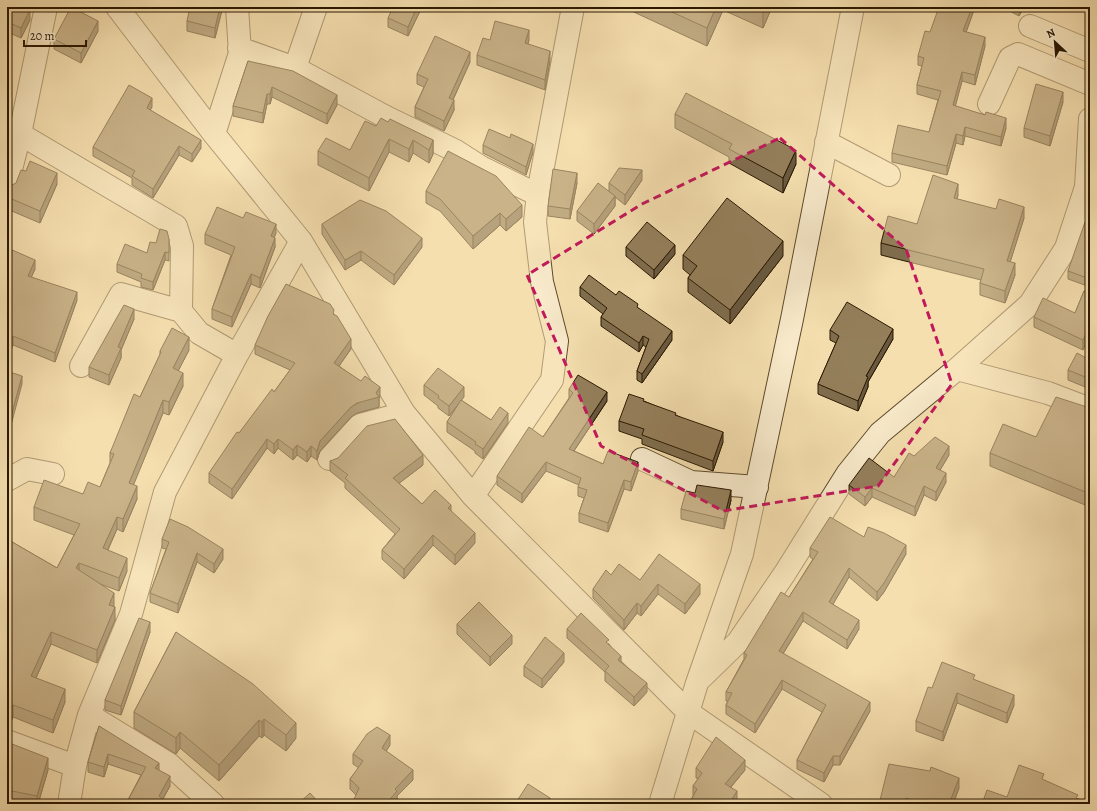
<svg xmlns="http://www.w3.org/2000/svg" width="1097" height="811" viewBox="0 0 1097 811" font-family="Alegreya,serif">
<style>
.lines{fill:none;stroke-linecap:round;stroke-linejoin:round}
.minor-casing{stroke:#5e4a2c;stroke-width:24}
.minor{stroke:#f8eacb;stroke-width:22}
.wall{fill:#7f6d4e;stroke:#2b1800}
.shaded-wall{fill:#685940;stroke:#2b1800}
.building{fill:#947f5b;stroke:#2b1800}
.marked{fill:none;stroke:#c2185b;stroke-width:3;stroke-dasharray:8 5;stroke-linejoin:round}
</style>
<rect width="100%" height="100%" fill="#f5dfaf"/>
<filter id="stains"><feTurbulence type="fractalNoise" baseFrequency=".005" numOctaves="4"/><feColorMatrix values="0 0 0 0 .2 0 0 0 0 .09 0 0 0 0 .02 0 0 0 .5 -.17"/></filter>
<radialGradient id="worn" r=".72"><stop offset=".6" stop-color="#630" stop-opacity="0"/><stop offset="1" stop-color="#630" stop-opacity=".3"/></radialGradient>
<g class="lines">
<defs>
<path id="minor" d="M117,7l97,127 87,107 103,172 69,83 215,216 133,92
M1030,26l60,25
M239,48l56,20 91,49 70,34 25,16 57,28
M295,68l21,-61
M989,104l21,-46 8,-4 72,30
M20,134l156,92 6,20 -1,65 18,22 38,22
M214,134l26,-81 -3,-46
M826,142l63,33
M7,185l13,-51 26,-127
M81,366l40,-72 60,17
M957,369l91,24 42,16
M329,459l31,-34 44,-12
M642,459l49,23 66,5
M7,480l20,-11 26,5
M473,496l79,-116 5,-39 -15,-59 -7,-60 3,-29 35,-186
M701,678l37,-36 47,-69 62,-99 33,-41 77,-64 73,-65 36,-56 20,-61 4,-68
M89,715l80,49 44,40
M7,741l68,25
M69,804l6,-38 14,-51 42,-101 34,-122 72,-137 64,-114
M660,804l37,-121 45,-129 50,-235 61,-312"/>
</defs>
<!-- minor casing -->
<use href="#minor" class="minor-casing"/>
<!-- minor -->
<use href="#minor" class="minor"/>
</g>
<!-- wall -->
<path class="wall" d="M7,7l23,13 -9,18 -11,-5 -2,4h-1z
M78,7h7l-4,3z
M222,7v3l-7,28 -28,-7v-10z
M422,7l-14,29 -20,-9v-9z
M495,7h15l-2,4z
M623,7h149l-9,21 -40,-18 -16,36z
M975,7l-9,25 19,14 -10,39 -13,-4 -7,25 51,22 -5,18 -36,-10 -2,9 -7,-2 -9,32 -55,-13v-9l37,-21 9,-32 -21,-6v-9l5,-19 -4,-1v-9z
M1002,7h22l-5,9z
M98,31l-17,32 -27,-14v-10z
M490,40h39l-1,4 22,17 -5,29 -68,-25v-10z
M248,61l89,44 -10,19 -55,-27 -2,7h-3l-4,19 -30,-7v-10z
M470,62l-17,38 1,10 -10,21 -29,-14v-10l9,-20 -7,-3v-10z
M1063,102l-13,44 -26,-9v-9z
M152,107l-2,3 51,38 -9,14 -13,-7 -26,43 -21,-13v-7l-39,-22v-9z
M675,114l121,50 -13,29 -54,-30v-6l-54,-29z
M388,122l45,18v14l-4,9 -16,-10 -4,9 -20,-10 -20,39 -51,-26v-14l32,-1 26,-24z
M510,138l23,14 -7,23 -43,-22v-8z
M642,180l-17,25 -10,-8v9l-21,28 -17,-13v-10l32,-19v-9z
M577,183l-7,36 -22,-3v-10z
M57,184l-17,39 -33,-14v-23z
M426,191l96,26 -16,14 -6,-6 -27,24 -33,-38 -14,-8z
M958,195l-1,4 67,19 -14,44 5,13 -10,28 -25,-8v-12l1,-3 -100,-25v-12l36,-19z
M1090,223v64l-22,-8v-8z
M322,224l100,23 -28,38 -33,-25 -16,10 -23,-36z
M276,233l-2,4 1,10 -15,41 -9,-4 -19,43 -20,-8v-10l19,-54 -26,-11v-10z
M169,239v22l-4,-1 -12,30 -12,-3v-5l-24,-10v-8l30,-11 9,-10z
M626,247l49,7 -21,25 -28,-23z
M7,255l28,14 -4,8 46,23 -22,62 -42,-17 -5,-58h-1z
M683,255l100,1 -53,68 -42,-32v-14l2,-3 -7,-6z
M580,287l36,8 22,13 34,32 -30,43 -5,-3v-9l9,-24 -3,-2 -4,7 -38,-26v-9l2,-3 -23,-18z
M1084,291l-1,59 -49,-23v-10l41,-4z
M334,314l17,35 -12,17 41,31 -1,1v9l-22,6 -6,4 -31,34 -3,9 -6,-4 -4,6 -10,-7 -4,5 -15,-12 -4,6 -7,-6 -35,51 -23,-16v-10l30,-40 35,-41 16,-22 -35,-16v-9z
M134,319l-13,31v8l-12,27 -20,-8v-10z
M830,330l63,9 -25,43v5l-10,24 -40,-17v-10l18,-41 -6,-3z
M189,350l-11,21 5,15 -14,29 -6,-2 -30,72 4,14 -14,33 -6,-3 -9,21 19,21 -8,20 -19,-7 14,22 1,14 -18,43 -46,-19 -15,34 29,24 -12,31 -40,-16 -5,12h-1v-190l50,29 17,-33 -40,-15v-13l49,-13 17,-7 10,-24v-10l30,-56 20,-42v-4z
M1090,360v29l-22,-9v-10z
M424,385l40,12 -3,3 30,20 17,3 -25,36 -8,-6v-2l-28,-19v-10l12,-19 -10,13 -11,-8v-2l-14,-11z
M569,389l38,12 -33,50 29,13 35,7 -7,20 -7,-2 -16,43 -29,-10v-9l5,-15 -6,-2v-9l1,-2 -33,-14 -24,32 -25,-18v-9l46,-39 26,-39z
M644,401l32,14 47,27 -10,29 -71,-27v-5l-23,-8v-10z
M1090,408v99l-100,-41v-13l46,-16z
M949,455l-9,15 6,12 -10,19 -12,-6 -9,21 -43,-19 -7,9 -16,-12v-9l45,-8 20,-21z
M330,461l93,4 -24,18 23,21 29,7 24,32 -20,22 -22,-20 -29,34 -22,-20v-9l13,-16 -50,-46v-5l-15,-12z
M695,493l36,7 -7,29 -43,-10v-10z
M864,537l42,17 -22,38 -7,9 -28,-24 -16,27 26,25 -12,20 -44,-28 -20,33 87,57 -30,54h-7l-9,17 -27,-13v-9l25,-48 -40,-23 -27,44 -29,-19v-9l2,-4h-2v-9l18,-33v-6l45,-56 24,-38 -3,-2v-9z
M162,539l61,20 -9,14 -17,-11 -19,51 -28,-11v-9l16,-44 -4,-1z
M611,575l29,5 60,14 -15,20 -27,-20 -17,22 -4,-3 -13,17 -31,-32v-9z
M457,624l55,20 -22,22 -33,-32z
M567,629l42,15 12,19 26,29 -13,14 -29,-25v-9l-38,-34z
M150,632l-29,83 -16,-5v-10z
M176,632l120,106 -10,13 -22,-16 -2,3 -3,-2 -40,45 -39,-33 -4,6 -42,-26v-16z
M564,662l-22,26 -18,-12v-10z
M975,680l39,25 -7,18 -50,-20 -14,38 -27,-10v-10l16,-33z
M99,726l60,44 11,16 -7,13 1,5h-35v-6l12,-23 -33,-11 -4,13 -16,-5v-10z
M7,742l41,28 -10,34h-24l-7,-1z
M390,745l-4,6 27,29 -16,16v5l-41,-6 -6,-6v-10l9,-11 -6,-4v-10z
M696,768l49,2 -14,17 6,14 -2,3h-46l4,-8v-10l5,-7 -2,-1z
M959,788l-6,16h-74z"/>
<!-- shaded-wall -->
<path class="shaded-wall" d="M81,7h4l-4,3z
M220,7h2v3l-7,28v-10z
M417,7h5l-14,29v-9z
M716,7h7v3l-16,36v-18z
M764,7h8l-9,21v-17z
M972,7h3l-12,34v-10z
M1020,7h4l-5,9z
M30,10v10l-9,18v-10z
M98,21v10l-17,32v-10z
M10,23v10l-2,4v-10z
M529,30v10l-4,13v-10z
M985,37v9l-10,39v-10z
M550,51v10l-5,29v-10z
M470,52v10l-21,46v-10z
M962,72v9l-9,34v-10z
M272,87v10l-2,7v-10z
M1063,92v10l-13,44v-10z
M267,94v10l-4,19v-10z
M337,95v10l-10,19v-10z
M152,98v9l-5,9v-8z
M454,100v10l-10,21v-10z
M9,112v11l-2,11v-12z
M1006,118v10l-5,18v-9z
M965,127v9l-2,9v-9z
M956,134v9l-9,32v-9z
M389,139v13l-20,39v-13z
M201,140v8l-9,14v-8z
M413,140v13l-4,9v-13z
M433,140v14l-4,9v-13z
M533,144v8l-7,23v-8z
M179,146v9l-26,43v-9z
M796,150v14l-13,29v-15z
M642,170v10l-17,25v-10z
M57,173v11l-17,39v-12z
M577,173v10l-7,36v-10z
M958,184v11l-4,14v-11z
M615,196v10l-21,28v-10z
M522,205v12l-16,14v-12z
M1024,207v11l-17,54v-11z
M500,213v12l-27,24v-13z
M276,224v9l-5,13v-10z
M275,238v9l-15,41v-10z
M422,238v9l-28,38v-10z
M783,241v15l-53,68v-14z
M675,245v9l-21,25v-9z
M361,251v9l-16,10v-10z
M165,252v8l-12,30v-8z
M35,260v9l-7,16v-9z
M1015,263v12l-10,28v-12z
M251,274v10l-19,43v-10z
M77,292v8l-22,62v-9z
M134,309v10l-13,31v8l-12,27v-10l9,-28z
M1090,324v10l-7,16v-10z
M893,329v10l-25,43v5l-10,24v-10l8,-25z
M672,331v9l-30,43v-9z
M13,336v9l-6,16v-9z
M643,336v9l-4,7v-9z
M189,337v13l-16,31v-13z
M351,339v10l-17,24v-10z
M183,373v13l-14,29v-13z
M22,376v8l-15,56v-9z
M380,387v10l-1,1v9l-22,6 -6,4 -31,34 -3,9v-9l3,-10 31,-34 25,-14z
M464,387v10l-15,19v-10z
M607,392v9l-38,57v-9z
M163,400v13l-34,83v-13z
M508,413v10l-25,36v-10z
M723,432v10l-10,29v-10z
M267,439v9l-35,51v-10z
M278,439v9l-4,6v-10z
M297,445v10l-4,5v-10z
M311,446v10l-4,6v-10z
M949,446v9l-13,22v-9z
M423,455v10l-30,23v-10z
M546,462v9l-24,32v-9z
M638,462v9l-7,20v-9z
M946,473v9l-10,19v-9z
M624,480v9l-16,43v-9z
M137,486v13l-14,33v-13z
M924,486v9l-9,21v-9z
M872,488v9l-7,9v-9z
M731,490v10l-7,29v-10z
M451,505v10l-3,-7z
M117,517v12l-14,31v-12z
M475,533v10l-20,22v-10z
M433,535v10l-29,34v-10z
M906,545v9l-22,38 -7,9v-9z
M223,549v10l-9,14v-9z
M197,553v9l-19,51v-9z
M127,558v13l-8,20v-13z
M79,563v13l-3,-8z
M849,568v9l-20,34v-9z
M658,584v10l-17,22v-10z
M700,584v10l-15,20v-10z
M114,593v13l-5,12v-13z
M637,603v10l-13,17v-10z
M115,607v13l-18,43v-13z
M803,612v9l-24,39v-9z
M859,620v9l-12,20v-9z
M150,622v10l-29,83v-9z
M51,632v12l-20,45v-13z
M512,635v9l-22,22v-9z
M564,653v9l-22,26v-9z
M621,656v10l-3,-6z
M782,680v9l-27,44v-9z
M647,683v9l-13,14v-9z
M65,689v13l-12,31v-13z
M957,693v10l-14,38v-9z
M1014,695v10l-7,18v-10z
M870,702v9l-30,54v-9z
M13,705v12l-5,12h-1v-13z
M264,719v16l-2,3v-16z
M259,720v16l-40,45v-16z
M296,723v15l-10,13v-16z
M180,732v16l-4,6v-16z
M390,735v10l-8,13v-10z
M108,754v10l-4,13v-10z
M833,756v9l-9,17v-9z
M48,758v12l-10,34h-1v-8z
M745,760v10l-20,24v-10z
M159,763v10l-4,-5z
M413,770v10l-16,16v5l-3,3h-8l9,-15z
M170,776v10l-10,18 -1,-8z
M959,778v10l-6,16h-4z
M737,791v10l-2,3h-6z
M550,798v6h-4z
M906,798v6h-2z"/>
<!-- building -->
<path class="building" d="M7,7h16l7,3 -9,18 -11,-5 -2,4h-1z
M71,7l27,14 -17,32 -27,-14z
M190,7h30l-5,21 -28,-7z
M393,7h24l-9,20 -20,-9z
M661,7h55l-9,21z
M755,7h9l-1,4z
M939,7h33l-9,24 22,6 -10,38 -13,-3 -9,33 32,10 1,-3 20,6 -5,19 -36,-10 -2,9 -7,-2 -9,32 -55,-13 6,-28 31,7 12,-41 -24,-6 7,-27 -6,-2 7,-25 5,1z
M495,21l34,9 -4,13 25,8 -5,29 -68,-25 6,-17 7,2z
M435,36l35,16 -21,46 5,2 -10,21 -29,-14 13,-28 -11,-5z
M248,61l45,10 44,24 -10,19 -55,-27 -2,7h-3l-4,19 -30,-7z
M1036,84l27,8 -13,44 -26,-8z
M129,85l23,13 -5,10 54,32 -9,14 -13,-8 -26,43 -21,-13 3,-5 -42,-24z
M686,93l110,57 -13,28 -54,-29 3,-5 -57,-30z
M7,111l2,1 -2,10z
M381,118l7,4 2,-3 43,21 -4,10 -16,-10 -4,9 -20,-10 -20,39 -51,-27 8,-13 24,12 15,-29 11,5z
M489,129l21,9 1,-4 22,10 -7,23 -43,-22z
M448,151l48,25 26,29 -16,14 -6,-6 -27,23 -33,-37 -14,-8z
M30,161l27,12 -17,38 -33,-14v-11h3l6,-3 5,-13 5,1z
M619,168l23,2 -17,25 -16,-12z
M553,169l24,4 -7,36 -22,-3z
M933,175l25,9 -4,14 42,11 3,-10 25,8 -17,54 8,2 -10,28 -25,-8 4,-14 -103,-26 7,-27 29,8z
M598,183l17,13 -21,28 -17,-13z
M727,198l56,43 -53,69 -42,-32 9,-12 -14,-11z
M360,200l26,11 36,27 -28,37 -33,-24 -16,9 -23,-36z
M217,207l26,11 3,-6 30,12 -5,12 4,2 -15,40 -9,-4 -19,43 -20,-8 23,-62 -30,-13z
M647,222l28,23 -21,25 -28,-23z
M1085,222l5,1v56l-22,-8z
M160,229l7,2 2,8v14l-4,-1 -12,30 -12,-4 1,-4 -25,-10 8,-20 22,9 3,-11 6,1z
M10,249l25,11 -7,16 49,16 -22,61 -42,-17 -6,16v-63l3,-9 -3,-2v-23z
M589,275l27,20 3,-4 19,13 -1,3 35,24 -30,43 -5,-3 12,-32 -6,-3 -4,7 -38,-26 6,-9 -27,-21z
M286,284l44,20 4,6 -1,4 4,2 14,23 -17,24 27,18 4,-5 15,11 -4,6 3,4 -22,6 -6,4 -31,34 -3,10 -6,-5 -4,6 -10,-7 -4,5 -15,-11 -4,5 -7,-5 -35,50 -23,-16 28,-41 2,1 33,-44 2,3 21,-29 -40,-18 13,-29z
M1084,291l6,2v31l-7,16 -49,-23 9,-19 32,15z
M847,302l46,27 -27,47 2,1 -10,24 -40,-17 21,-48 -9,-6z
M124,305l10,4 -16,38 3,1 -12,27 -20,-8z
M172,328l17,9 -16,31 10,5 -14,29 -6,-2 -34,83 8,3 -14,33 -6,-2 -14,31 24,10 -8,20 -40,-15 -3,5 38,25 -5,12 6,2 -18,43 -46,-18 -20,44 34,13 -12,31 -40,-15 -5,11h-1v-66l2,-4 -2,-1v-106l50,29 23,-44 -46,-17 10,-27 39,14 5,-12 12,5 14,-33 -4,-1 24,-59 6,3 21,-45 -1,-1z
M1077,353l13,7v19l-22,-9z
M438,368l26,19 -15,19 -11,-8 1,-2 -15,-11z
M7,371l15,5 -15,55z
M578,375l29,17 -38,57 34,15 5,-13 30,11 -7,20 -7,-2 -16,43 -29,-10 8,-23 -9,-3 3,-9 -35,-16 -24,32 -25,-18 32,-49 14,10 30,-44 -4,-4z
M629,394l15,5 -1,2 33,12 -1,2 48,17 -10,29 -71,-26 2,-6 -25,-8z
M1056,397l34,11v86l-100,-41 13,-29 33,13z
M461,400l30,20 9,-13 8,6 -25,36 -8,-5 1,-2 -29,-20z
M395,419l28,36 -30,23 29,26 13,-14 16,15 -3,3 27,25 -20,22 -22,-20 -29,34 -22,-19 18,-21 -55,-51 3,-3 -18,-14 8,-3 29,-32z
M935,437l14,9 -13,22 10,5 -10,19 -12,-6 -9,21 -43,-19 -7,9 -16,-12 20,-27 25,19 15,-24 5,3z
M697,485l34,5 -7,29 -43,-10 5,-18 9,2z
M830,517l34,20 4,-10 16,6 22,12 -22,38 -7,9 -28,-24 -20,34 30,18 -12,20 -44,-28 -24,39 91,51 -30,54h-7l-9,17 -27,-13 29,-55 -44,-25 -27,44 -29,-19 6,-12 -6,-1 21,-37 -3,-2 37,-61 8,5 29,-45 -8,-4z
M170,519l18,8 35,22 -9,15 -17,-11 -19,51 -28,-11 19,-51 -7,-3z
M659,554l41,30 -15,20 -27,-20 -17,22 -4,-3 -13,17 -31,-31 13,-19 5,5 8,-11 21,16z
M479,602l33,33 -22,22 -33,-33z
M581,613l28,27 -3,2 15,14 -3,4 29,23 -13,14 -29,-26 4,-5 -42,-37z
M139,618l11,4 -29,84 -16,-6z
M176,632l77,52 43,39 -10,12 -22,-16 -2,3 -3,-2 -40,45 -39,-33 -4,6 -42,-26z
M545,637l19,16 -22,26 -18,-13z
M942,662l33,13 -2,4 41,16 -7,18 -50,-20 -14,39 -27,-11 12,-34 4,1z
M99,726l60,37 -4,5 15,8 -11,20 5,4 -2,4h-23l-10,-6 17,-31 -38,-13 -4,13 -16,-5z
M377,727l13,8 -8,13 31,22 -18,19 2,2 -11,13h-34l7,-16 -9,-9 13,-18 -10,-7 14,-20z
M716,737l29,23 -20,24 12,7 -8,13h-40l8,-15 -4,-3 9,-13 -6,-5z
M7,742l41,16 -11,38 -30,-6z
M889,764l41,7 1,-4 28,11 -10,26h-26l-17,-6 -2,6h-25z
M1019,765l25,9 -2,5 36,16 -2,3 14,5v1h-108l5,-14 20,7z
M528,784l22,14 -4,6h-31z
M310,793l10,11h-22z"/>
<!-- marked area -->
<path d="M0 0H1097V811H0ZM780,138l126,111 46,135 -74,102 -155,25 -122,-65 -74,-171 115,-71z" fill="#f5dfaf" fill-opacity=".55" fill-rule="evenodd"/>
<path class="marked" d="M780,138l126,111 46,135 -74,102 -155,25 -122,-65 -74,-171 115,-71z"/>
<!-- margin -->
<rect width="1097" height="811" fill="none" stroke="#f5dfaf" stroke-width="24"/>
<rect x="8" y="8" width="1081" height="795" fill="none" stroke="#2b1800" stroke-width="2"/>
<rect x="12" y="12" width="1073" height="787" fill="none" stroke="#2b1800"/>
<!-- north arrow -->
<g transform="translate(1055 42) rotate(334)" stroke="#f8eacb" stroke-width="3" paint-order="stroke">
<path d="M0-3L7 15L0 10L-7 15Z" fill="#2b1800"/>
<text y="-6" font-size="11" font-weight="bold" text-anchor="middle" fill="#2b1800">N</text>
</g>
<!-- scale -->
<path d="M24 40v6h62v-6" fill="none" stroke="#2b1800" stroke-width="2"/>
<text x="30" y="40" font-size="12" fill="#2b1800" stroke="#f8eacb" stroke-width="3" paint-order="stroke">20 m</text>
<rect width="100%" height="100%" filter="url(#stains)"/>
<rect width="100%" height="100%" fill="url(#worn)"/>
</svg>
